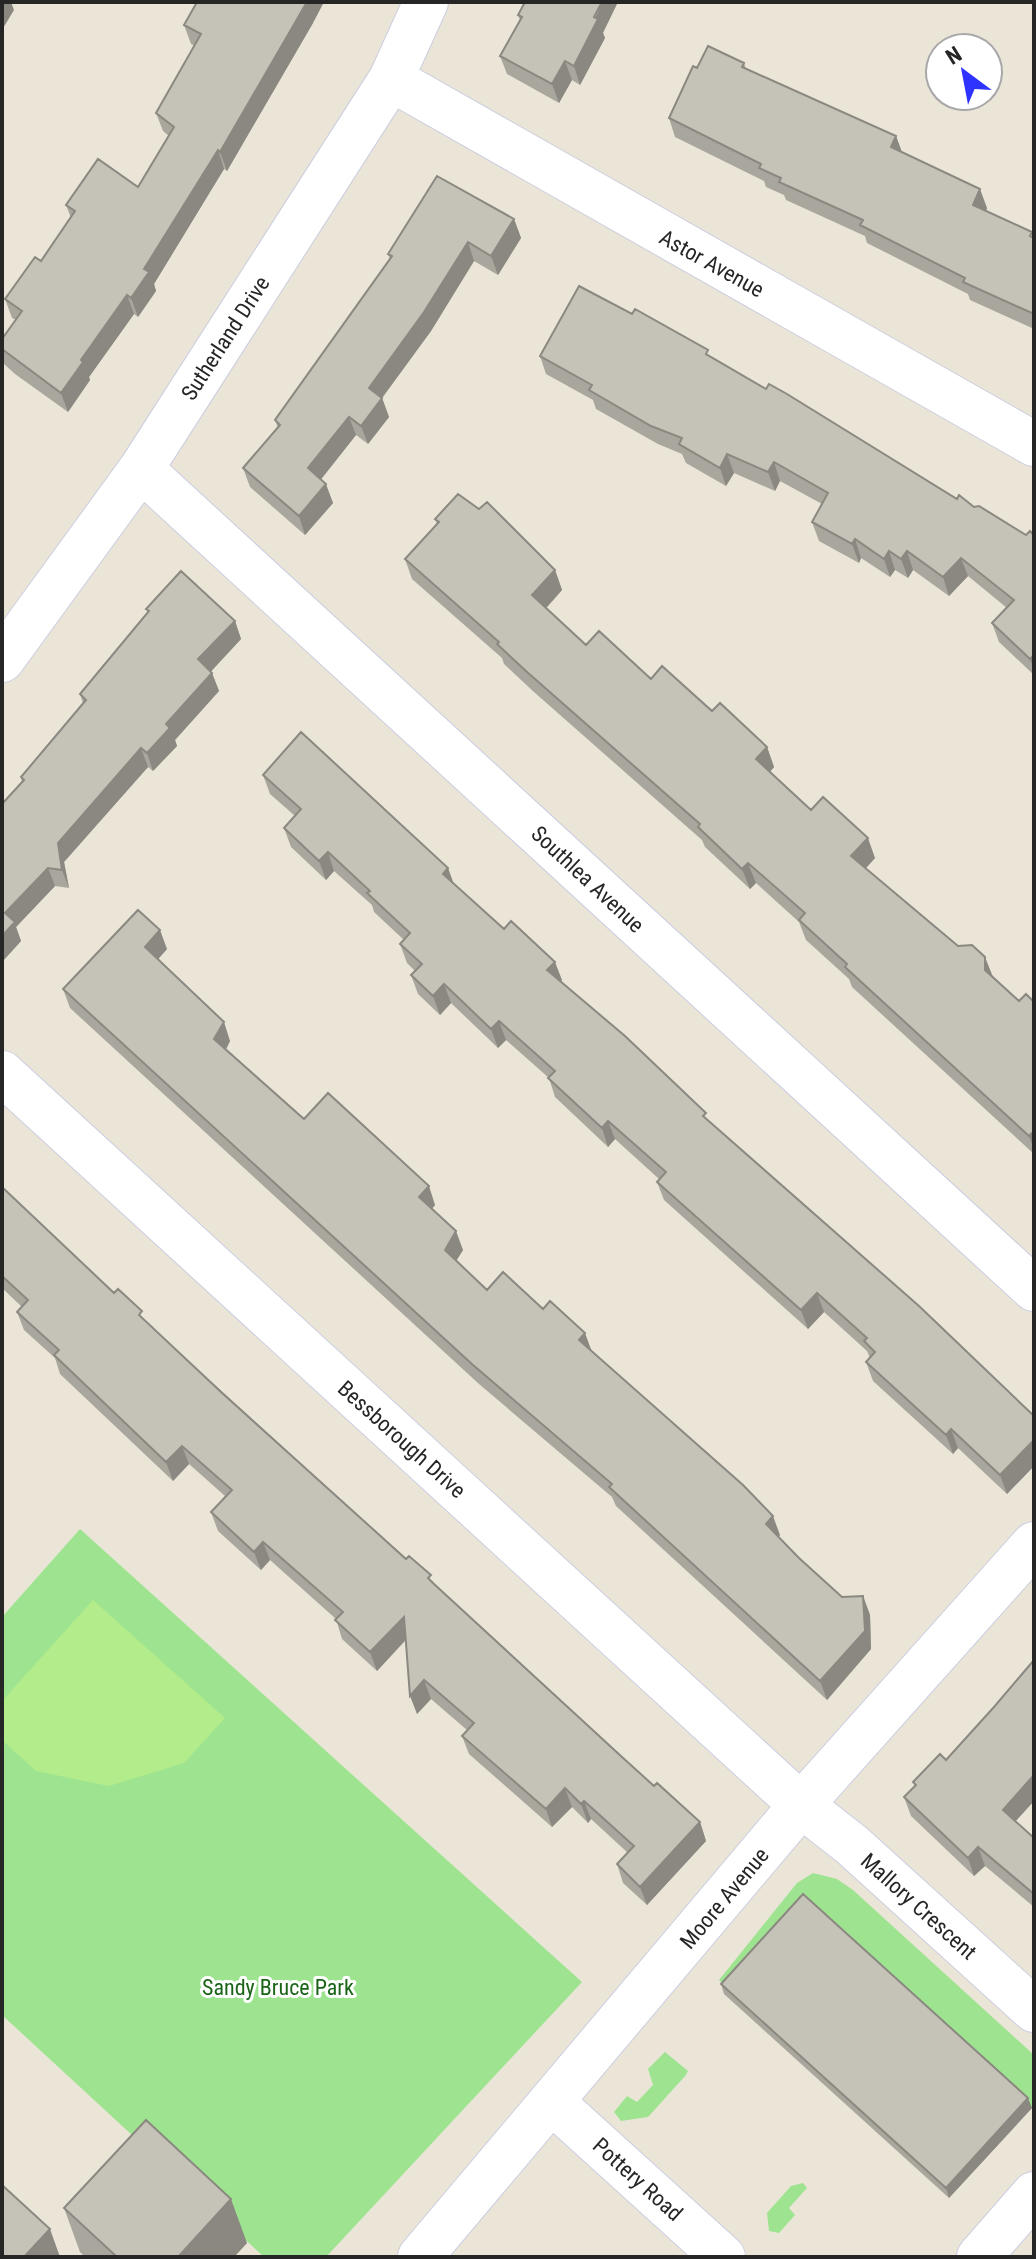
<svg xmlns="http://www.w3.org/2000/svg" width="1036" height="2259" viewBox="0 0 1036 2259" font-family="'Roboto Condensed',sans-serif">
<style>
.green{fill:#9ee490}
.pitch{fill:#b3ec8a}
.lines{fill:none;stroke-linecap:round;stroke-linejoin:round}
.minor-casing{stroke:#cccde1;stroke-width:46}
.minor{stroke:#fff;stroke-width:44}
.wall{fill:#a9a79d}
.shaded-wall{fill:#8a8880}
.building{fill:#c5c2b7;stroke:#8a8880;stroke-width:2}
.labels{text-anchor:middle;stroke-width:6;stroke-linejoin:round;paint-order:stroke}
.street-label{font-size:22px;fill:#262626;stroke:#fff}
.park-label{font-size:22px;fill:#196416;stroke:#fff}
</style>
<rect width="100%" height="100%" fill="#eae5d7"/>
<!-- green -->
<path class="green" d="M80,1529l502,453 -256,275h-62l-262,-242v-398z
M813,1873l24,6 16,11 181,165v55l-228,-206 -77,85 -10,-9 78,-97z
M665,2052l23,19 -2,4 -38,42 -27,4 -7,-9 13,-16 10,6 16,-17 -5,-16z
M803,2183l4,5 -18,20 6,7 -16,18 -10,-2 -2,-18 24,-27z"/>
<!-- pitch -->
<path class="pitch" d="M93,1600l132,118 -41,45 -75,23 -73,-15 -34,-31v-39z"/>
<g class="lines">
<defs>
<path id="minor" d="M391,79l643,365
M141,469l893,820
M2,660l139,-191 250,-390 35,-77
M2,1073l799,732 51,40 182,165
M552,2102l171,155
M420,2257l381,-452 233,-261
M979,2257l55,-63"/>
</defs>
<!-- minor casing -->
<use href="#minor" class="minor-casing"/>
<!-- minor -->
<use href="#minor" class="minor"/>
</g>
<!-- wall -->
<path class="wall" d="M518,15l85,18 2,5 -25,47 -8,-5 -13,23 -52,-29 -7,-18 20,-36z
M313,23l-86,148 -3,-2 -70,115 2,7 -18,26 -4,-3 -45,63 1,3 -22,32 -53,-38 -11,-10 -2,-7v-18l14,-19 -4,-2 -7,-19 36,-38 30,-43 -5,-13 72,-18 31,-51 -6,-5 -7,-18 39,-67 -4,-2 -7,-19z
M744,63l2,6 150,67 6,17 85,55 -1,3 48,26v92l-64,-29 -2,-6 -101,-51 -2,-7 -79,-36 -2,-5 -18,-8 -2,-6 -89,-44 -6,-19z
M514,219l7,19 -23,37 -24,-14 -43,70 -49,67 7,19 -21,27 -12,-9 -35,44 12,24 -28,32 -55,-48 -7,-19 35,-40 -3,-8 115,-161 -2,-5z
M540,356l171,1 246,142 69,36h8v140l-35,-33 -7,-19 15,-15 -39,-32 -19,20 -36,-26 -5,8 -13,-8 -5,7 -29,-19 -2,5 -40,-22 -7,-19 10,-18 -42,-23 -5,10 -41,-18 -8,13 -40,-23 -4,-9 -24,-10 -62,-35 -3,-9 -47,-26z
M435,519l120,51 7,20 -16,18 40,37 126,66 55,36 7,20 -4,5 41,38 64,48 -10,11 127,108 27,24 15,1v152l-182,-167 -3,-8 -43,-39 -7,-18 -43,-39 -6,6 -45,-42 -3,-7 -168,-148 -30,-28 -2,-6 -90,-79 -7,-20 32,-35z
M146,609l89,12 6,18 -30,32 8,20 -44,49 2,6 -24,25 -5,-4 -84,95 5,26 -14,-2 -39,41 5,14 -19,21 20,-180 -1,-5 62,-74 -3,-9 68,-81z
M263,775l191,109 108,96 -1,1 148,140 325,295v50l-27,28 -49,-46 -5,6 -80,-73 -7,-19 4,-4 -3,-7 -43,-39 -16,17 -144,-129 -7,-18 2,-3 -44,-40 -7,8 -53,-50 -6,-19 -43,-38 -8,8 -47,-45 -11,12 -22,-21 -7,-19 4,-4 -8,-8 -7,-19 4,-4 -30,-28 -2,-7 -38,-34 -8,9 -35,-33 -7,-19 11,-12 -25,-22z
M167,949l-9,10 72,82 -4,9 78,69 131,86 -3,4 31,41 -7,11 31,29 56,19 49,43 188,183 -2,2 21,21 43,39 21,-1 7,19 1,34 -44,51 -211,-194 -4,-9 -133,-113 -409,-376 -7,-19z
M2,1187l112,106 31,28 509,465 46,36 6,19 -59,64 -24,-22 -6,-19 11,-11 -37,-34 -3,4 -16,-16 -20,20 -83,-73 -7,-18 5,-6 -36,-31 -14,15 -12,-73 -28,30 -35,-32 -6,-20 -66,-59 -9,10 -43,-39 -7,-19 14,-16 -36,-32 -16,17 -113,-107 -5,-16 -31,-28 -7,-18 5,-5 -20,-19z
M913,1782l121,19 -18,20 18,17v69l-49,-41 -11,10 -63,-60 -7,-19 11,-11z
M721,1984l311,124 -83,90 -225,-204z
M64,2208l183,35 -13,14h-149l-5,-5z"/>
<!-- shaded-wall -->
<path class="shaded-wall" d="M2,2h9l3,8 -12,20z
M307,2h17l-11,21 -86,148 -7,-19z
M602,2h16l-15,31 2,5 -25,47 -6,-19z
M565,61l7,19 -13,23 -7,-19z
M896,136l7,19 -12,-8z
M218,150l6,19 -70,115 2,7 -18,26 -7,-19 13,-29z
M980,189l7,19 -7,16 -7,-19z
M514,219l7,19 -23,37 -7,-19z
M468,242l6,19 -43,70 -49,67 7,19 -21,27 -7,-18 8,-38z
M127,295l7,19 -45,63 1,3 -22,32 -7,-19 20,-33z
M349,417l7,18 -41,52 -7,-19z
M727,454l7,19 -8,13 -6,-18z
M774,462l6,19 -5,10 -7,-19z
M326,484l7,19 -28,32 -6,-19z
M855,539l6,19 -2,5 -7,-19z
M889,551l6,19 -5,7 -6,-18z
M907,551l6,19 -5,8 -7,-19z
M961,558l7,18 -19,20 -6,-19z
M555,570l7,20 -22,25 -8,-20z
M235,621l6,18 -36,39 -7,-19z
M1034,655v14l-4,-10z
M212,673l7,18 -44,49 2,6 -24,25 -6,-18 19,-29z
M767,747l7,20 -11,12 -7,-20z
M141,748l7,19 -84,95 5,26 -7,-18 -4,-27z
M868,838l7,20 -17,19 -7,-21z
M328,852l6,19 -8,9 -7,-19z
M748,863l8,20 -6,6 -8,-20z
M48,868l7,18 -39,41 5,14 -19,21v-26l3,-23z
M448,868l7,19 -12,-13z
M160,930l7,19 -15,17 -7,-19z
M985,957l8,20 -8,-7z
M555,962l7,18 -8,8 -7,-18z
M444,984l7,19 -11,12 -7,-19z
M499,1021l7,19 -8,8 -7,-19z
M224,1022l6,19 -9,17 -7,-19z
M608,1121l7,18 -7,8 -6,-19z
M1033,1132l1,2v15l-5,-13z
M429,1186l6,19 -9,10 -7,-18z
M456,1231l7,19 -12,19 -6,-19z
M817,1293l7,19 -16,17 -7,-19z
M585,1333l7,19 -13,-12z
M951,1429l7,19 -5,6 -7,-19z
M1034,1440v26l-27,28 -7,-19z
M182,1446l7,18 -16,17 -7,-19z
M773,1516l7,19 -7,8 -7,-19z
M263,1542l7,18 -9,10 -7,-18z
M863,1596l7,19 1,34 -44,51 -7,-19z
M404,1617l6,18 -33,36 -7,-19z
M424,1680l7,19 -14,15 -7,-18z
M1034,1775v26l-25,27 -6,-18z
M565,1788l7,19 -20,20 -6,-18z
M584,1801l7,18 -3,4 -7,-19z
M700,1822l6,19 -59,64 -7,-18z
M978,1847l7,19 -11,10 -6,-18z
M1028,2098l4,10 -83,90 -3,-10z
M231,2199l16,44 -13,14h-56z
M50,2229l10,28h-36z"/>
<!-- building -->
<path class="building" d="M197,2h110l-87,150 -2,-2 -74,119 5,3 -18,26 -4,-3 -46,65 2,2 -22,31 -59,-44v-10l20,-28 -17,-12 30,-42 6,4 34,-50 -9,-6 32,-46 40,28 36,-60 -18,-14 45,-79 -17,-9z
M525,2h77l-8,15 4,2 -24,47 -9,-5 -13,23 -52,-28 22,-39 -4,-2z
M708,46l36,17 -2,4 154,69 -5,11 89,42 -7,16 59,27 -2,4 4,2v76l-71,-32 2,-4 -105,-53 3,-5 -84,-38 2,-4 -22,-10 2,-4 -92,-46 24,-52 4,2z
M437,176l77,43 -23,37 -23,-14 -44,70 -55,76 13,10 -21,28 -12,-9 -41,51 18,16 -27,32 -56,-48 37,-43 -5,-5 117,-164 -4,-2z
M579,286l53,28 3,-5 73,41 -2,4 60,35 3,-5 18,10 170,105 2,-4 15,12 5,-1 47,29 4,-4 4,4v120l-4,4 -38,-36 22,-23 -53,-42 -18,19 -36,-26 -6,8 -12,-8 -5,8 -29,-20 -3,5 -40,-22 16,-29 -54,-31 -6,10 -41,-18 -7,14 -41,-24 3,-6 -31,-12 -62,-36 3,-5 -52,-29z
M458,494l21,15 8,-7 68,68 -23,25 54,50 13,-14 52,48 11,-13 50,45 8,-8 47,44 -11,12 55,51 12,-13 45,41 -17,18 107,90 14,-1 13,12v13l34,31 7,-7 8,8v130h-1l-4,4 -184,-169 2,-3 -48,-44 6,-7 -57,-50 -6,6 -44,-42 2,-3 -173,-152 -30,-28 2,-2 -94,-83 34,-37 -4,-3z
M181,571l54,50 -37,38 14,14 -46,51 4,4 -23,25 -6,-5 -83,95 4,27 -14,-2 -43,45 10,9 -13,14v-132l22,-24 -3,-3 65,-77 -6,-6 69,-83 -3,-2z
M301,732l147,136 -5,6 61,55 7,-8 44,41 -8,8 78,66 81,77 -3,3 216,190 115,110v24l-34,35 -49,-46 -5,6 -80,-73 9,-10 -11,-11 3,-3 -50,-45 -16,17 -144,-128 9,-10 -58,-51 -6,7 -54,-50 7,-7 -56,-50 -8,8 -47,-45 -11,12 -22,-21 11,-11 -22,-20 10,-11 -43,-40 3,-2 -42,-39 -9,9 -35,-33 17,-19 -38,-34z
M138,910l22,20 -15,17 79,75 -10,17 90,80 24,-26 101,93 -10,11 37,34 -11,19 42,40 16,-18 40,37 7,-8 35,32 -6,7 164,145 30,31 -7,8 33,34 43,39 21,-1 2,35 -45,50 -211,-194 3,-3 -139,-119 -410,-376z
M2,1187l112,106 4,-4 24,22 -3,4 82,77 185,167 3,-3 22,19 -3,3 6,6 188,173 32,29 3,-3 43,39 -60,65 -23,-23 17,-18 -50,-45 -3,3 -16,-16 -19,21 -84,-73 12,-13 -50,-43 -14,16 -6,-79 -34,35 -35,-32 8,-8 -80,-70 -9,10 -43,-40 21,-22 -50,-44 -16,16 -112,-107 5,-5 -42,-38 11,-12 -26,-24z
M1034,1660v115l-31,35 31,28v56l-56,-47 -10,11 -64,-61 12,-12 -3,-3 27,-28 6,6 48,-53z
M803,1894l225,204 -82,90 -225,-204z
M146,2120l85,79 -53,58h-61l-53,-49z
M2,2185l48,44 -26,28h-22z"/>
<g class="labels">
<!-- street labels -->
<g class="street-label">
<text transform="translate(712 263) rotate(29)" y="8">Astor Avenue</text>
<text transform="translate(225 338) rotate(-57)" y="8">Sutherland Drive</text>
<text transform="translate(588 879) rotate(43)" y="8">Southlea Avenue</text>
<text transform="translate(402 1439) rotate(42)" y="8">Bessborough Drive</text>
<text transform="translate(724 1898) rotate(-50)" y="8">Moore Avenue</text>
<text transform="translate(919 1906) rotate(42)" y="8">Mallory Crescent</text>
<text transform="translate(638 2179) rotate(42)" y="8">Pottery Road</text>
</g>
<!-- park labels -->
<g class="park-label">
<text x="278" y="1995">Sandy Bruce Park</text>
</g>
</g>
<!-- border -->
<rect width="1036" height="2259" fill="none" stroke="#262626" stroke-width="8"/>
<!-- north arrow -->
<g transform="translate(964 72) rotate(328)"><circle r="38" fill="#ffffff" stroke="#a8a8a8" stroke-width="2"/>
<path d="M0-6L14 30L0 20L-14 30Z" fill="#2f33ff"/>
<text y="-12" font-size="22" font-weight="bold" text-anchor="middle" fill="#262626">N</text>
</g>
</svg>
